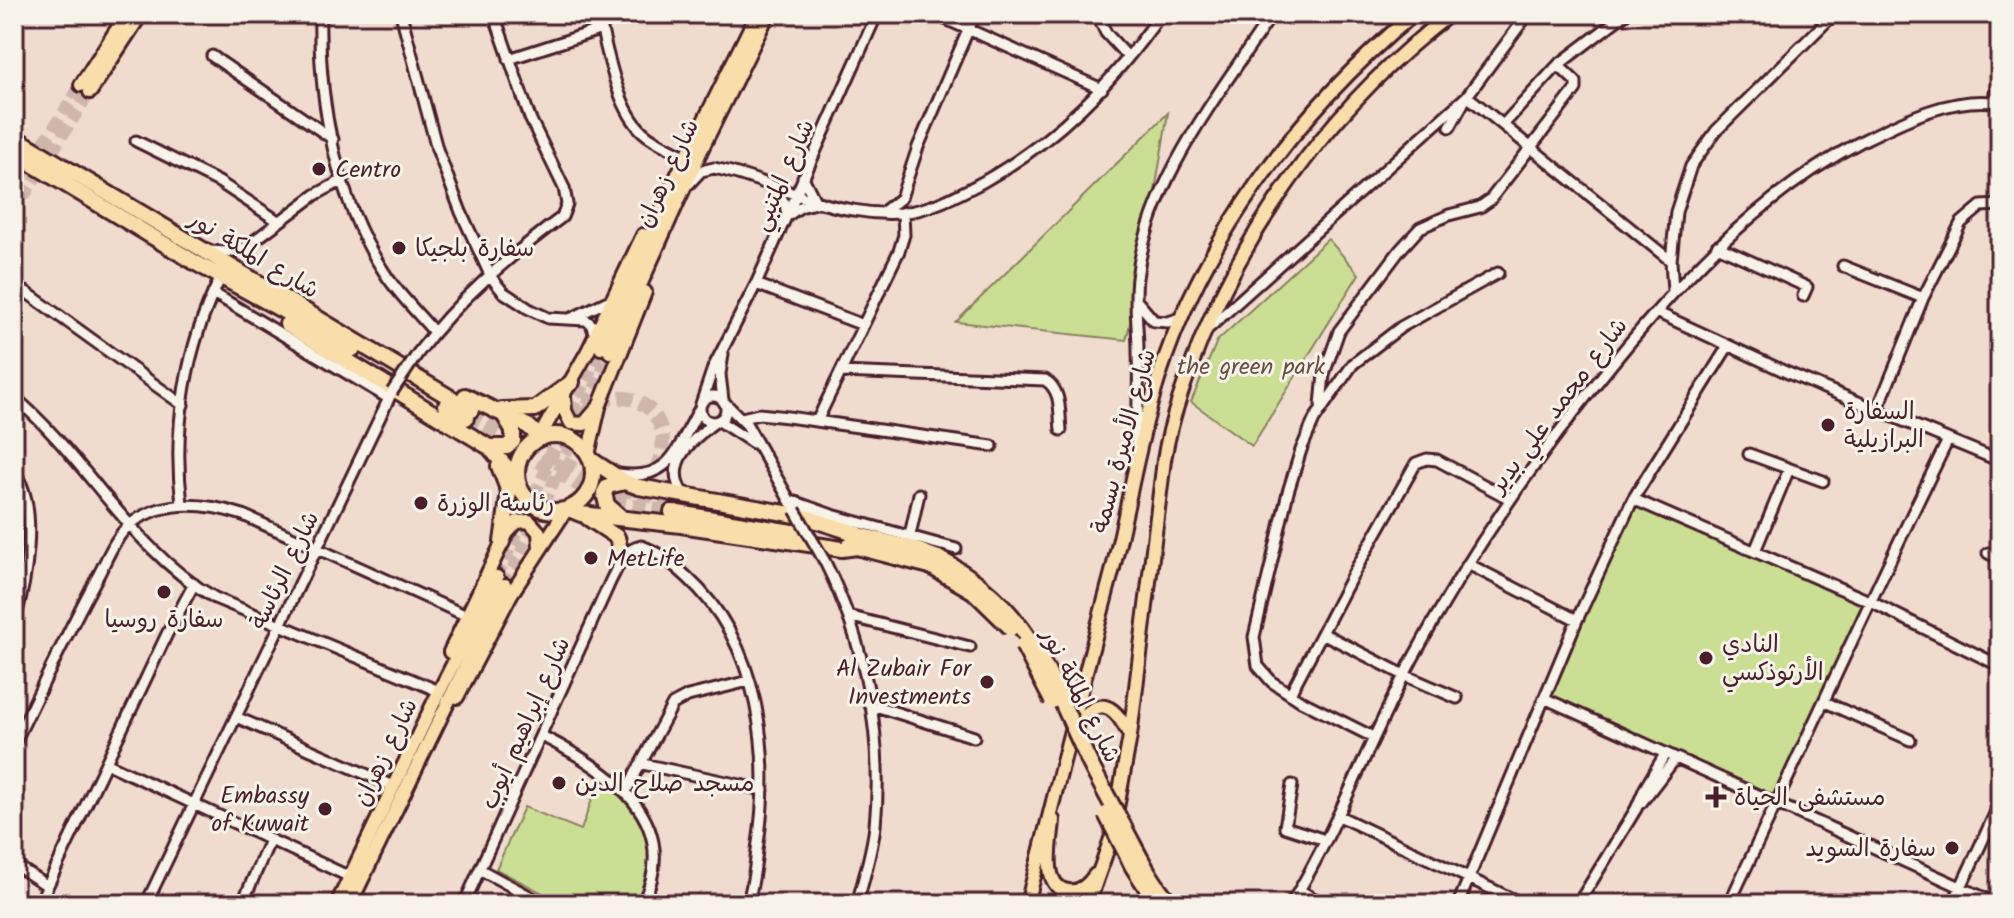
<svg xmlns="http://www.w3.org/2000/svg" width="2014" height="918" viewBox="0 0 2014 918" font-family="Kalam,'Playpen Sans Arabic',sans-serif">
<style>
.green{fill:#cadf94;stroke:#8a7f60;stroke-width:2}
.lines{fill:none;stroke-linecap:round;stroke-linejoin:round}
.major-tunnel{stroke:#ceb6ad;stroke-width:12;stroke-dasharray:12 6;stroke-linecap:butt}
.highway-tunnel{stroke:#ceb6ad;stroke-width:14;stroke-dasharray:14 7;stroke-linecap:butt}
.minor-casing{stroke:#4a1f2b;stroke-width:15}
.major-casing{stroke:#4a1f2b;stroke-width:18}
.highway-casing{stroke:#4a1f2b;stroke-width:20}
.minor{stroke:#f7f3e8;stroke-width:9}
.major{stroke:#f9deab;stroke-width:12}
.highway{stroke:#f9deab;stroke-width:14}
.minor-bridge-casing{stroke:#4a1f2b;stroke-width:15;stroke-linecap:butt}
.highway-bridge-casing{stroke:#4a1f2b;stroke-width:20;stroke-linecap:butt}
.minor-bridge{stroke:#f7f3e8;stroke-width:9}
.highway-bridge{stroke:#f9deab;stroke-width:14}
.poi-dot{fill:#4a1f2b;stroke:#f7f3e8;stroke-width:3}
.labels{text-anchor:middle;stroke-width:6;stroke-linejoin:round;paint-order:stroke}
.poi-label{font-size:24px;fill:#4a1f2b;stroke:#f7f3e8;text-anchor:start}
.street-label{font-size:24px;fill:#4a1f2b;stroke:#f7f3e8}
.park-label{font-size:24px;fill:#6a4f45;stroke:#f7f3e8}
</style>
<rect width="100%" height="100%" fill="#efdcce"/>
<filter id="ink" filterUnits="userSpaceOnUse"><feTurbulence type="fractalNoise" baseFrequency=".0125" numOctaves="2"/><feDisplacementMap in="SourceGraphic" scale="16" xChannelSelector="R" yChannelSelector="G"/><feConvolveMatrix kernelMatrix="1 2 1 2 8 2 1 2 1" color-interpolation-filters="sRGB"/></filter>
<g filter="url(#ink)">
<!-- green -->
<path class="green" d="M1168,113l-29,174 -13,53 -170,-18z
M1328,239l31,35 -107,172 -61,-44 26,-61z
M1639,500l237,102 -98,202 -231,-106 32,-76z
M600,777c30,23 56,55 50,97 -1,10 -7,21 -10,30h-76l-68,-35 28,-62 57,23z"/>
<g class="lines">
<!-- major-tunnel -->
<path class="major-tunnel" d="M14,189l67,-104
M14,212l76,-120
M497,577l104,-229
M505,585l51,-108 54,-125"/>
<!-- highway-tunnel -->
<path class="highway-tunnel" d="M471,410l132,74 71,18
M583,416c36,-42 99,-6 74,50 -5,13 -15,20 -28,23
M466,418l121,72 38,14 47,8"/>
<defs>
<path id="minor" d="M320,14c-2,87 16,187 66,261 14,21 32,38 48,57
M401,14l36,135 24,63 30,65 12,15 26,17 19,9 38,2 5,4 4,11
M598,14c9,34 18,93 45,118 12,11 29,17 44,25
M934,14l168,75
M1097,14l9,19 22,24
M212,56l121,83
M509,59l93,-30
M1993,102l7,-31
M1503,125l55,-60 67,-51
M1450,127l17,-31 61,-82
M136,141l83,41 59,39
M689,184l12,-13 13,-3c47,9 90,35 139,42 16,3 32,4 48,3 29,-3 55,-17 80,-30 75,-42 131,-99 180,-169
M776,190l9,14 2,12 13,-9 16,-4 -13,-26
M882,213l19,-15 17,-51 57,-133
M1717,246l90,41 -4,9
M209,251l19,1 15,-3 72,-54 28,-15
M1843,266l80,32
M756,284l107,41
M1673,291l-2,-30 5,-49 15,-46 25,-35 118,-117
M26,292l157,113
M213,293l175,105
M1136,300l18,21 14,1 15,-5
M1656,312l132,61 212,88
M572,318l40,-19
M1210,327l257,-231 204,165
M418,353c39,-53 92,-97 144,-136l5,-13 -3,-16 -34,-70 -36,-104
M723,354l-3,20 3,26
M841,372l204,8c17,10 14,32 16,50
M700 409a13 13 0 1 1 26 0a13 13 0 1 1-26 0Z
M14,397c73,61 117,153 201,201l219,91
M725,403l22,22 44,78
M701,404l12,-36 43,-84 121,-270
M1321,405l3,-31 15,-43 61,-81 20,-22 29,-13 31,-8 10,-7 86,-111v-7l-18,-17
M1877,411l46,-113 38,-75 20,-17 19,-1
M742,418l17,-4 29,3 204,29
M719,421l34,22
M817,421l82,-170 5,-16 -1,-22
M1136,443c2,-30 3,-61 2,-91 0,-25 -4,-49 -1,-74 12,-99 82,-183 135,-264
M1749,454l74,27
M14,472c26,33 12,112 0,150
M619,474c53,8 58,-27 81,-66
M685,496c-24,-30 6,-56 30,-74
M1633,499l236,102 131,65
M790,500l42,15 124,34
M182,504c-10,-75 4,-159 39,-227
M910,535l9,-41
M1755,551l34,-82
M1988,553l12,6
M825,562c40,80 59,175 50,264 -3,26 -11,52 -18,78
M1468,564l109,56
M848,616l122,31
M1322,633l82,42 53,23
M1290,694l62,-118 64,-113 11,-4 10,1 73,39
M1544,698l454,206
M1825,702l85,38
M869,704l105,33
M236,717l157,69
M542,736c65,33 143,83 100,168
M1373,737l-72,-36 -29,-19 -14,-16 -4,-29 34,-145 13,-42 13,-30 39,-56 48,-37 97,-54
M14,744c28,-57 54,-114 85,-170 9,-17 17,-39 33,-51 33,-25 74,-20 111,-8l224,101
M106,763l244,114
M643,764l120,26
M1292,785l-7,42 40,13
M626,791l47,-87 15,-8 61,-15
M1641,803l34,-44
M1339,816l184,88
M14,864l32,21
M481,870l63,34
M1299,890l24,14
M39,904l128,-270 27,-50
M146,904l246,-512
M242,904l28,-64
M464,904l147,-324c8,-15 12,-30 30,-34 17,5 33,19 46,31 74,67 85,180 70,273 -2,18 -4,37 -10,54
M1291,904c47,-77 78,-163 121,-244 52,-97 115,-189 184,-276 75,-94 158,-187 266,-243 40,-20 91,-46 138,-38
M1458,904l119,-284 56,-121 95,-153
M1578,904l58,-95 9,-21 20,-34
M1729,904c73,-155 144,-311 219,-464
M1953,904l47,-101"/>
<path id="major" d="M81,85l46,-71
M90,92l51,-78
M601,348l72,-164 84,-170
M610,352l91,-202 67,-136
M564,396l1,15 6,12 13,1 12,-14
M543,437l2,-10 43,-76 55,-116
M588,455l11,-48 46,-115
M507,533l10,-11 12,-1 10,11 1,15
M450,652l56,-117
M457,697l54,-103 55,-84
M1073,729c24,-32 39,-30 57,7
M1053,820c-1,20 -13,67 15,71 12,2 21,-7 27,-16
M337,904l98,-204 62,-123
M350,904l155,-319
M1027,904c28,-110 55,-219 84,-328 16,-61 25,-123 43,-183 43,-148 143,-282 260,-379
M1088,904l24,-68 18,-100 34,-276c7,-43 22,-82 38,-122 54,-128 138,-239 248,-324"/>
<path id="highway" d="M14,137l457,273
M14,153l182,110 157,86
M287,324l202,123 28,32
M465,396l63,30 13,12
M446,405l20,13
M502,410l33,-1 37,-27
M517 473a38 38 0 1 1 76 0a38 38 0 1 1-76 0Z
M489,447h18l6,-6v-11l-9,-15
M590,459l35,23 14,5 163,29 56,18
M499,466l10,26 -7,50
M569,509l12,5 100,11 161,24 15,-2
M672,512l126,21
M588,518l29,19 5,21
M622,518l-15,-13 -3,-12 4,-7 17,-4
M851,533l60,15 27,10
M849,545l81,21"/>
</defs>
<!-- minor casing -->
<use href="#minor" class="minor-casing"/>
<!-- major casing -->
<use href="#major" class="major-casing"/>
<!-- highway casing -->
<use href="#highway" class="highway-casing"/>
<!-- minor -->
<use href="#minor" class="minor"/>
<!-- major -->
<use href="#major" class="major"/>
<!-- highway -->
<use href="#highway" class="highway"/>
<defs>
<path id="minor-bridge" d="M392,392l26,-39
M795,510l30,52"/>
<path id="highway-bridge" d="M938,558c91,48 107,110 148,197 12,26 27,51 40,76 14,26 25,51 46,73
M930,566l43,25 38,37
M1023,645l29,56
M1106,814l27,53 24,37"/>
</defs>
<!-- minor-bridge casing -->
<use href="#minor-bridge" class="minor-bridge-casing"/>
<!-- highway-bridge casing -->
<use href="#highway-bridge" class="highway-bridge-casing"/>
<!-- minor-bridge -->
<use href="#minor-bridge" class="minor-bridge"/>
<!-- highway-bridge -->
<use href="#highway-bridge" class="highway-bridge"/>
</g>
</g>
<!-- markers -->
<g class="poi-dot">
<circle cx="319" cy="169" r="8"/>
<circle cx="399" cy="248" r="8"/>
<circle cx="1828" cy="425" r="8"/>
<circle cx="421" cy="503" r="8"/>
<circle cx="591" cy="558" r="8"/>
<circle cx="164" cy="592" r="8"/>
<circle cx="1706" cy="658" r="8"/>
<circle cx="987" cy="682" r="8"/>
<circle cx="559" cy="783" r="8"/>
<path d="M1712 785h8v8h8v8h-8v8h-8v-8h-8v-8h8z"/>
<circle cx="325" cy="809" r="8"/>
<circle cx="1952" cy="848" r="8"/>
</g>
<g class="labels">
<!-- poi labels -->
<g class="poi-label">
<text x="335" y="177">Centro</text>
<text x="415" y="256">سفارة بلجيكا</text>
<text x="1844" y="419">السفارة<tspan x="1844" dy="28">البرازيلية</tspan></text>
<text x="437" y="511">رئاسة الوزرة</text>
<text x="607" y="566">MetLife</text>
<text x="164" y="627" text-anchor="middle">سفارة روسيا</text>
<text x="1722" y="652">النادي<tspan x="1722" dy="28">الأرثوذكسي</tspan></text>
<text x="971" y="676" text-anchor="end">Al Zubair For<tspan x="971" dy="28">Investments</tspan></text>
<text x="575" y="791">مسجد صلاح الدين</text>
<text x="309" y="803" text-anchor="end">Embassy<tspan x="309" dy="28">of Kuwait</tspan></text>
<text x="1734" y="805">مستشفى الحياة</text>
<text x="1936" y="856" text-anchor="end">سفارة السويد</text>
</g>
<!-- street labels -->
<g class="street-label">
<text transform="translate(667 173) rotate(-65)" y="8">شارع زهران</text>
<text transform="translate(783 175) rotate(-66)" y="8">شارع المتنبي</text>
<text transform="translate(254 254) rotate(31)" y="8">شارع الملكة نور</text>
<text transform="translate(1558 405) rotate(-53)" y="8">شارع محمد علي بدير</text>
<text transform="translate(1123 441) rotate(-75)" y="8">شارع الأميرة بسمة</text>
<text transform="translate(284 570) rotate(-64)" y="8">شارع الرئاسة</text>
<text transform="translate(1081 695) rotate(63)" y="8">شارع الملكة نور</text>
<text transform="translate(525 723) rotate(-66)" y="8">شارع إبراهيم أيوب</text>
<text transform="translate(385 752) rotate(-64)" y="8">شارع زهران</text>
</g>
<!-- park labels -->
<g class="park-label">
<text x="1251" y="374">the green park</text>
</g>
</g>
<!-- margin -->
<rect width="2014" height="918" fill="none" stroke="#f7f3e8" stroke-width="48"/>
<rect x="24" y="24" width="1966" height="870" fill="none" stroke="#4a1f2b" stroke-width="3" filter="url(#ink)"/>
</svg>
